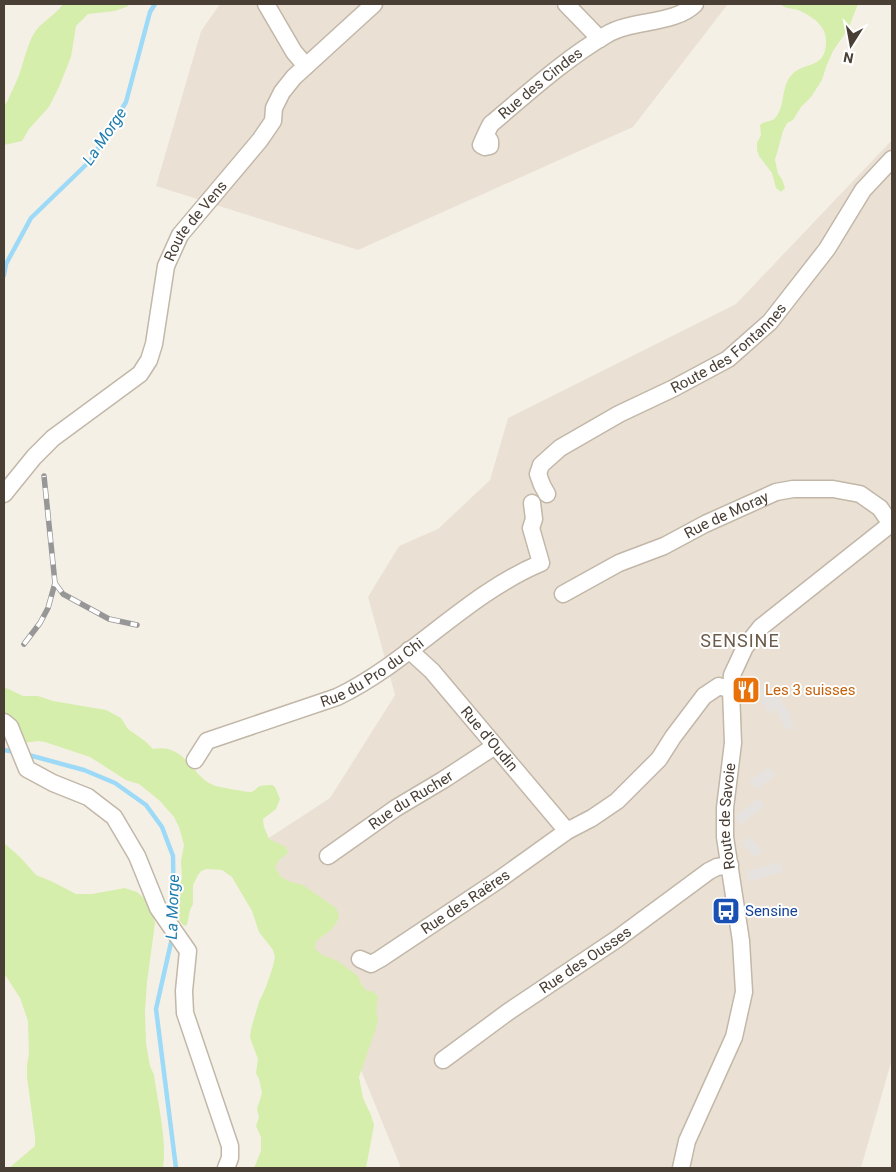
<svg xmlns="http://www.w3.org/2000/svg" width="896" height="1172" viewBox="0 0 896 1172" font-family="Roboto,sans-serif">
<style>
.residential{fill:#eae1d4}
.green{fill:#d5eeab}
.parking{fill:#e6e2df}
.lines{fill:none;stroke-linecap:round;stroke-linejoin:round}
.stream{stroke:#9cdaf8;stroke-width:4.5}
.minor-casing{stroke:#c2b7a8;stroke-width:19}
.minor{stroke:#fff;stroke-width:16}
.rail-casing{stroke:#979797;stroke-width:5.5}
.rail{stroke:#fff;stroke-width:4;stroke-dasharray:11;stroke-linecap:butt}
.labels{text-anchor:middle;stroke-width:4;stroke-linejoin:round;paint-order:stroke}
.street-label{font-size:15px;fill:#493f35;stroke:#fff}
.food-label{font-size:15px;fill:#c56008;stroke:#fff;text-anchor:start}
.transit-label{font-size:15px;fill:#164399;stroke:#fff;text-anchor:start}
.water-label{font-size:16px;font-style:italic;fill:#1f7eaf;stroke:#fff}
.quarter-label{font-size:18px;letter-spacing:1px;fill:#6d5c4b;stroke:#fff}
</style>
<rect width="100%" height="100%" fill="#f5f0e6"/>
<!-- residential -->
<path class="residential" d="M220,4h508l-95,123 -275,123 -202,-64 45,-155z
M892,140v919l-31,109h-460l-100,-245 -43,-78 72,-47 65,-103 -27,-98 31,-51 39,-17 52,-49 18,-62 228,-114z"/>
<!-- green -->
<path class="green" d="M63,4h68l-5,3 -11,4 -27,3 -12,12 -5,31 -12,30 -10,20 -20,22 -7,12 -18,4v-40l3,-3c4,-10 10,-20 13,-30 4,-12 7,-25 13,-37 7,-13 22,-19 30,-31z
M780,4h78l-10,25 -15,22 -7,16 -4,13 -11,17 -10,10 -8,13 -6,3 -4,8 -8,29 3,14 4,5 3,9 -4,4 -5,-4 -4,-15 -13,-17 -2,-6v-7l4,-8 -1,-10c5,-5 12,-2 16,-8 9,-11 5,-28 14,-40 12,-17 35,-6 36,-34 0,-7 -1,-12 -6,-18 -4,-6 -15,-12 -22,-15 -7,-2 -13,-1 -18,-6z
M4,687l19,9h15l15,5 53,9 15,8 7,11 17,12 8,8c33,-6 38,27 60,36 5,2 33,7 38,7 4,-1 5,-4 9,-6 4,-1 9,-1 12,-1l3,2 5,12 -4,10 -13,10 1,8 5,12 17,8 2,6 -9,7 -4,7 6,10 10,5 12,3 33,23 3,7 -2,7 -6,8 -15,11 -1,8 7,6 16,6 20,15 3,8 6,7h5l6,5 -2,16 2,6 -2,10 -17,49 4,21 8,17 3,10 -8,43h-112l7,-17v-14l-5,-11 3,-9 -2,-8 5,-16 -3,-14 -3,-6 2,-14 -8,-21 1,-9 8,-27 7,-15 7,-21 2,-9 -2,-7 -14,-18 -7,-21 -20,-34 -10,-7 -15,-1 -6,2 -3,4 -5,10v19l-3,6 -3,15 -3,1 -7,-8 2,-9 -3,-10 6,-21 -1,-17 3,-16 -5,-18 -5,-10 -14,-16 -21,-17 -13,-4 -36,-23 -45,-15 -7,-1 -15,2 -19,-7z
M4,843l16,14 16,18 17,7 23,12h16l33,-6 12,4 9,8 6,13 3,10 -8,59 -2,29 1,32 4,23 4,9c4,29 13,65 9,93h-154l26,-22v-9l-8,-60v-12l2,-12 -1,-32 -8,-23 -16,-25z"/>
<!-- parking -->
<path class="parking" d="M753,679l13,8 15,13 9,14 4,16 -9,-2 -10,-20 -7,6z
M769,767l7,8 -19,15 -8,-9z
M759,798l6,8 -24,19 -6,-8z
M750,837l13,14 -8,7 -13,-15z
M780,862l3,10 -33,9 -2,-1 -2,-9z"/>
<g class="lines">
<!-- stream -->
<path class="stream" d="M4,275l2,-11 25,-46 60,-58 35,-58 24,-90 5,-8
M4,750l11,2
M25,754l59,16 31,13 31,22 16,22 11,29 1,67
M172,938l-16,71 20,159"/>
<defs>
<g id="minor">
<path d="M266,4l28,48 12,14"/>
<path d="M566,4l34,35"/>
<path id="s1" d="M486,135l4,6v5l-5,1 -4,-2c3,-7 6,-14 10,-21 37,-31 74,-65 115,-89 26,-16 68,-10 89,-31"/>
<path id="s2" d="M4,494l30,-37 19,-19 87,-64 9,-14 5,-16 12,-78 14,-31 80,-95 13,-19 1,-13 8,-16 12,-15 80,-73"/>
<path id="s3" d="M547,494l-5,-9 -4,-11 3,-9 19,-17 59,-34 55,-26 54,-29 42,-37 57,-73 36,-59 29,-31"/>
<path id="s4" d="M563,594l56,-31 45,-17 41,-22 71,-32 17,-3h40l27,5 20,14 11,16"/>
<path id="s5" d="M409,650l23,21 135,160"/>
<path d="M4,722l6,5 17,42 26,14 35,14 26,20 23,39 21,52 30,43 -4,40 1,22 45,133v12l-4,10"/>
<path id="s6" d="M195,760l12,-19 130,-44c73,-35 128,-102 204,-134l-10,-35 3,-9 -2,-16"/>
<path id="s7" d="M328,856l68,-48 47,-28 52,-34"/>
<path id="s8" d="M360,959l11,5 9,-5 120,-80 67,-48 25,-13 25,-17 42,-42 14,-22 31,-41 15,-10 12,4"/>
<path id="s9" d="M443,1060l65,-48 109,-73 92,-68 8,-4 13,-2"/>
<path id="s10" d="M681,1168l6,-27 47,-104 10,-45 -3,-51 -16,-104v-29l8,-65 -2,-53 1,-15 13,-28 16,-20 131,-104"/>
</g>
</defs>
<!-- minor casing -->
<use href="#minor" class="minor-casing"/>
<!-- minor -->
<use href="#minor" class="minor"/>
<defs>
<path id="rail" d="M55,583l8,11 46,25 28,6
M24,644l16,-21 8,-15 7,-25 -11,-107"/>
</defs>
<!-- rail casing -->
<use href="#rail" class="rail-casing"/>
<!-- rail -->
<use href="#rail" class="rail"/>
</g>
<!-- icons -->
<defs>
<symbol id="restaurant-square" viewBox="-11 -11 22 22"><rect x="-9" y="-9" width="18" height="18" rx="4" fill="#e8710a" stroke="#fff"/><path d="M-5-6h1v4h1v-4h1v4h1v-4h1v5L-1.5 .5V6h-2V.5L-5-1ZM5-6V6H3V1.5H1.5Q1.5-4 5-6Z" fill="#fff"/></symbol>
<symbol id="bus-square" viewBox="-11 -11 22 22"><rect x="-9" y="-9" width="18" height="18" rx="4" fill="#1a4fb4" stroke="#fff"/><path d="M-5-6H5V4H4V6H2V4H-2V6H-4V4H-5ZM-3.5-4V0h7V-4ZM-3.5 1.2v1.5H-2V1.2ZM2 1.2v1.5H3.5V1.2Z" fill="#fff"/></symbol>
</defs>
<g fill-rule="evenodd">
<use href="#restaurant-square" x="730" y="674" width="32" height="32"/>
<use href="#bus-square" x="710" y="895" width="32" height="32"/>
</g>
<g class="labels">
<!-- street labels -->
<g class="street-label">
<text dy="5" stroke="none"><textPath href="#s1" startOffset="109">Rue des Cindes</textPath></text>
<text dy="5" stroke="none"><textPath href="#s2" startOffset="349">Route de Vens</textPath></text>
<text dy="5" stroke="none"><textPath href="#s3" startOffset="254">Route des Fontannes</textPath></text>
<text dy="5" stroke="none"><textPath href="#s4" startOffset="182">Rue de Moray</textPath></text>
<text dy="5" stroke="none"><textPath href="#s6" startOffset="202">Rue du Pro du Chi</textPath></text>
<text dy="5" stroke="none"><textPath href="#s5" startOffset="120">Rue d'Oudin</textPath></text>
<text dy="5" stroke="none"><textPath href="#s7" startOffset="100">Rue du Rucher</textPath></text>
<text dy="5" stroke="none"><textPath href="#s10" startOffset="365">Route de Savoie</textPath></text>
<text dy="5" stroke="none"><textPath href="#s8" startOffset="125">Rue des Raëres</textPath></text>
<text dy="5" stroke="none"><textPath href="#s9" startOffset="174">Rue des Ousses</textPath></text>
</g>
<!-- food labels -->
<g class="food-label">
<text x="765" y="695">Les 3 suisses</text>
</g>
<!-- transit labels -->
<g class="transit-label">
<text x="745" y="916">Sensine</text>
</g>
<!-- water labels -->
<g class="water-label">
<text transform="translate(104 136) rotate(-56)" y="6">La Morge</text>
<text transform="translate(172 907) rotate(-88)" y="6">La Morge</text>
</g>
<!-- quarter labels -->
<g class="quarter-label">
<text x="740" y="647">SENSINE</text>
</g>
</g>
<!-- border -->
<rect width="896" height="1172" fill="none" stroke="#493f35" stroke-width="10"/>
<!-- north arrow -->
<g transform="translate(851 45) rotate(191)" stroke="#ffffff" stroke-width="4" paint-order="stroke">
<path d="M0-4L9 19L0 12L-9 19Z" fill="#493f35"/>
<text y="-8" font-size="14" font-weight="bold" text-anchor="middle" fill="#493f35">N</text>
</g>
</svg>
